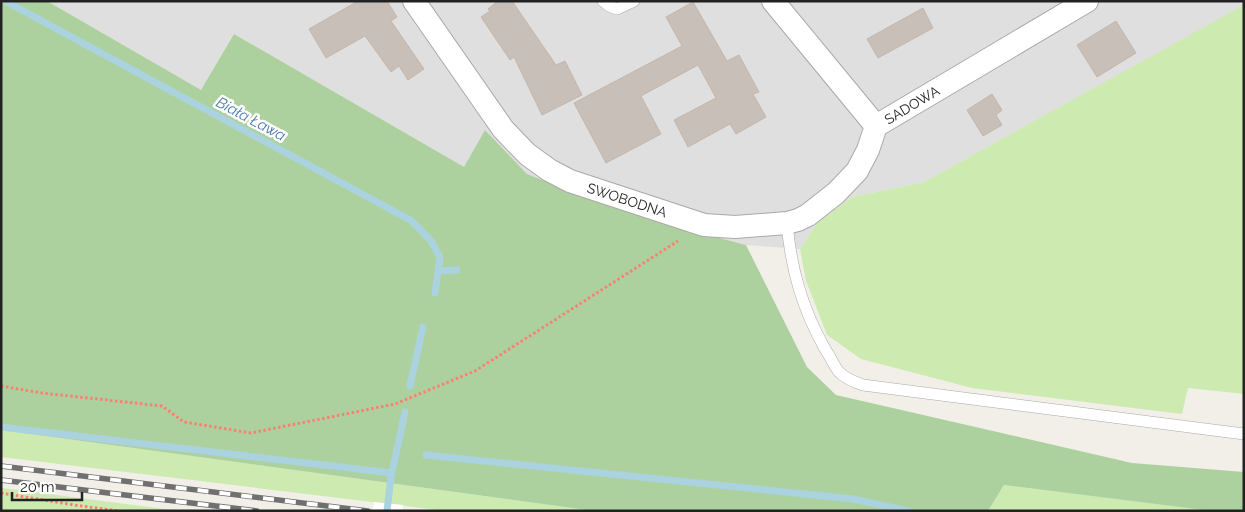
<svg xmlns="http://www.w3.org/2000/svg" width="1245" height="512" viewBox="0 0 1245 512" font-family="Raleway,sans-serif">
<style>
.residential{fill:#e0dfdf}
.grass{fill:#cdebb0}
.forest{fill:#add19e}
.pier{fill:#fff}
.lines{fill:none;stroke-linecap:round;stroke-linejoin:round}
.stream{stroke:#aad3df;stroke-width:7}
.building{fill:#c7bfb8;stroke:#c4b6ab}
.lane-casing{stroke:#a9a9a9;stroke-width:12}
.street-casing{stroke:#a9a9a9;stroke-width:24}
.path{stroke:#fa8072;stroke-width:3;stroke-dasharray:2.5 2.5;stroke-linecap:butt}
.lane{stroke:#fff;stroke-width:11}
.street{stroke:#fff;stroke-width:22}
.rail-casing{stroke:#707070;stroke-width:5.5}
.rail{stroke:#fff;stroke-width:4;stroke-dasharray:11;stroke-linecap:butt}
.labels{text-anchor:middle;stroke-width:5;stroke-linejoin:round;paint-order:stroke}
.street-label{font-size:14px;fill:#222;stroke:#fff}
.water-label{font-size:15px;font-style:italic;fill:#4a7aab;stroke:#fff}
</style>
<rect width="100%" height="100%" fill="#f2efe9"/>
<!-- residential -->
<path class="residential" d="M47,1h1197v5l-320,176 -72,15 -35,26 -17,26 -54,-4 -45,-12 -125,-40 -49,-19 -42,-44 -21,38 -230,-134 -33,57z"/>
<!-- grass -->
<path class="grass" d="M1244,5v389l-56,-6 -6,26 -210,-26 -111,-29 -34,-24 -21,-54 -6,-32 17,-26 35,-26 72,-15z
M1,430l593,81h-147l-446,-54z
M1004,485l186,23 22,3h-224z
M1,488l25,3 154,20h-179z"/>
<!-- forest -->
<path class="forest" d="M1,1h46l154,89 33,-56 230,133 21,-37 42,44 49,19 125,40 45,12 61,122 29,28 296,68 112,9v39h-32l-208,-26 -16,26h-394l-593,-81z"/>
<!-- pier -->
<path class="pier" d="M374,502l29,3 -1,6h-29z"/>
<g class="lines">
<!-- stream -->
<path class="stream" d="M5,1l407,220 19,20 9,16 -5,36
M438,271l19,-1
M410,386l13,-59
M1,427l391,46
M426,455l427,44 55,12
M387,511l4,-34 14,-65"/>
</g>
<!-- building -->
<path class="building" d="M358,1h29l10,16 -6,4 33,48 -16,11 -9,-14 -8,6 -26,-36 -39,22 -17,-29z
M498,1h14l44,64 9,-4 17,34 -40,20 -28,-58 -4,3 -29,-43 9,-6 -2,-2z
M693,2l34,59 12,-6 20,37 -6,2 13,23 -30,17 -6,-10 -42,23 -14,-27 42,-22 -18,-33 -57,31 20,38 -55,29 -32,-60 108,-57 -16,-29z
M923,8l10,20 -55,30 -11,-19z
M1116,21l20,32 -39,24 -20,-32z
M992,94l10,16 -6,5 6,10 -19,11 -16,-26z"/>
<g class="lines">
<defs>
<path id="lane" d="M603,1l6,5 8,3 17,-8
M787,223c4,46 15,85 38,126 5,7 9,17 14,23 7,7 15,10 24,13l381,49"/>
<path id="street" d="M414,1l89,128 24,25 22,16 21,11 134,44 31,2 52,-4 11,-3 10,-5 28,-22 21,-22 11,-21 8,-24
M773,1l103,125
M876,126l211,-125"/>
</defs>
<!-- lane casing -->
<use href="#lane" class="lane-casing"/>
<!-- street casing -->
<use href="#street" class="street-casing"/>
<!-- path -->
<path class="path" d="M1,386l41,7 120,13 22,16 67,11 144,-29 80,-33 203,-130
M1,493l73,12 45,6"/>
<!-- lane -->
<use href="#lane" class="lane"/>
<!-- street -->
<use href="#street" class="street"/>
<defs>
<path id="rail" d="M1,466l367,45
M1,480l256,31"/>
</defs>
<!-- rail casing -->
<use href="#rail" class="rail-casing"/>
<!-- rail -->
<use href="#rail" class="rail"/>
</g>
<g class="labels">
<!-- street labels -->
<g class="street-label">
<text transform="translate(912 105) rotate(-31)" y="5">SADOWA</text>
<text transform="translate(627 200) rotate(18)" y="5">SWOBODNA</text>
</g>
<!-- water labels -->
<g class="water-label">
<text transform="translate(251 119) rotate(28)" y="5">Biała Ława</text>
</g>
</g>
<!-- border -->
<rect width="1245" height="512" fill="none" stroke="#222222" stroke-width="5"/>
<!-- scale -->
<path d="M12 492v8h70v-8" fill="none" stroke="#222222" stroke-width="2.5"/>
<text x="20" y="492" font-size="15" fill="#222222" stroke="#ffffff" stroke-width="4" paint-order="stroke">20 m</text>
</svg>
